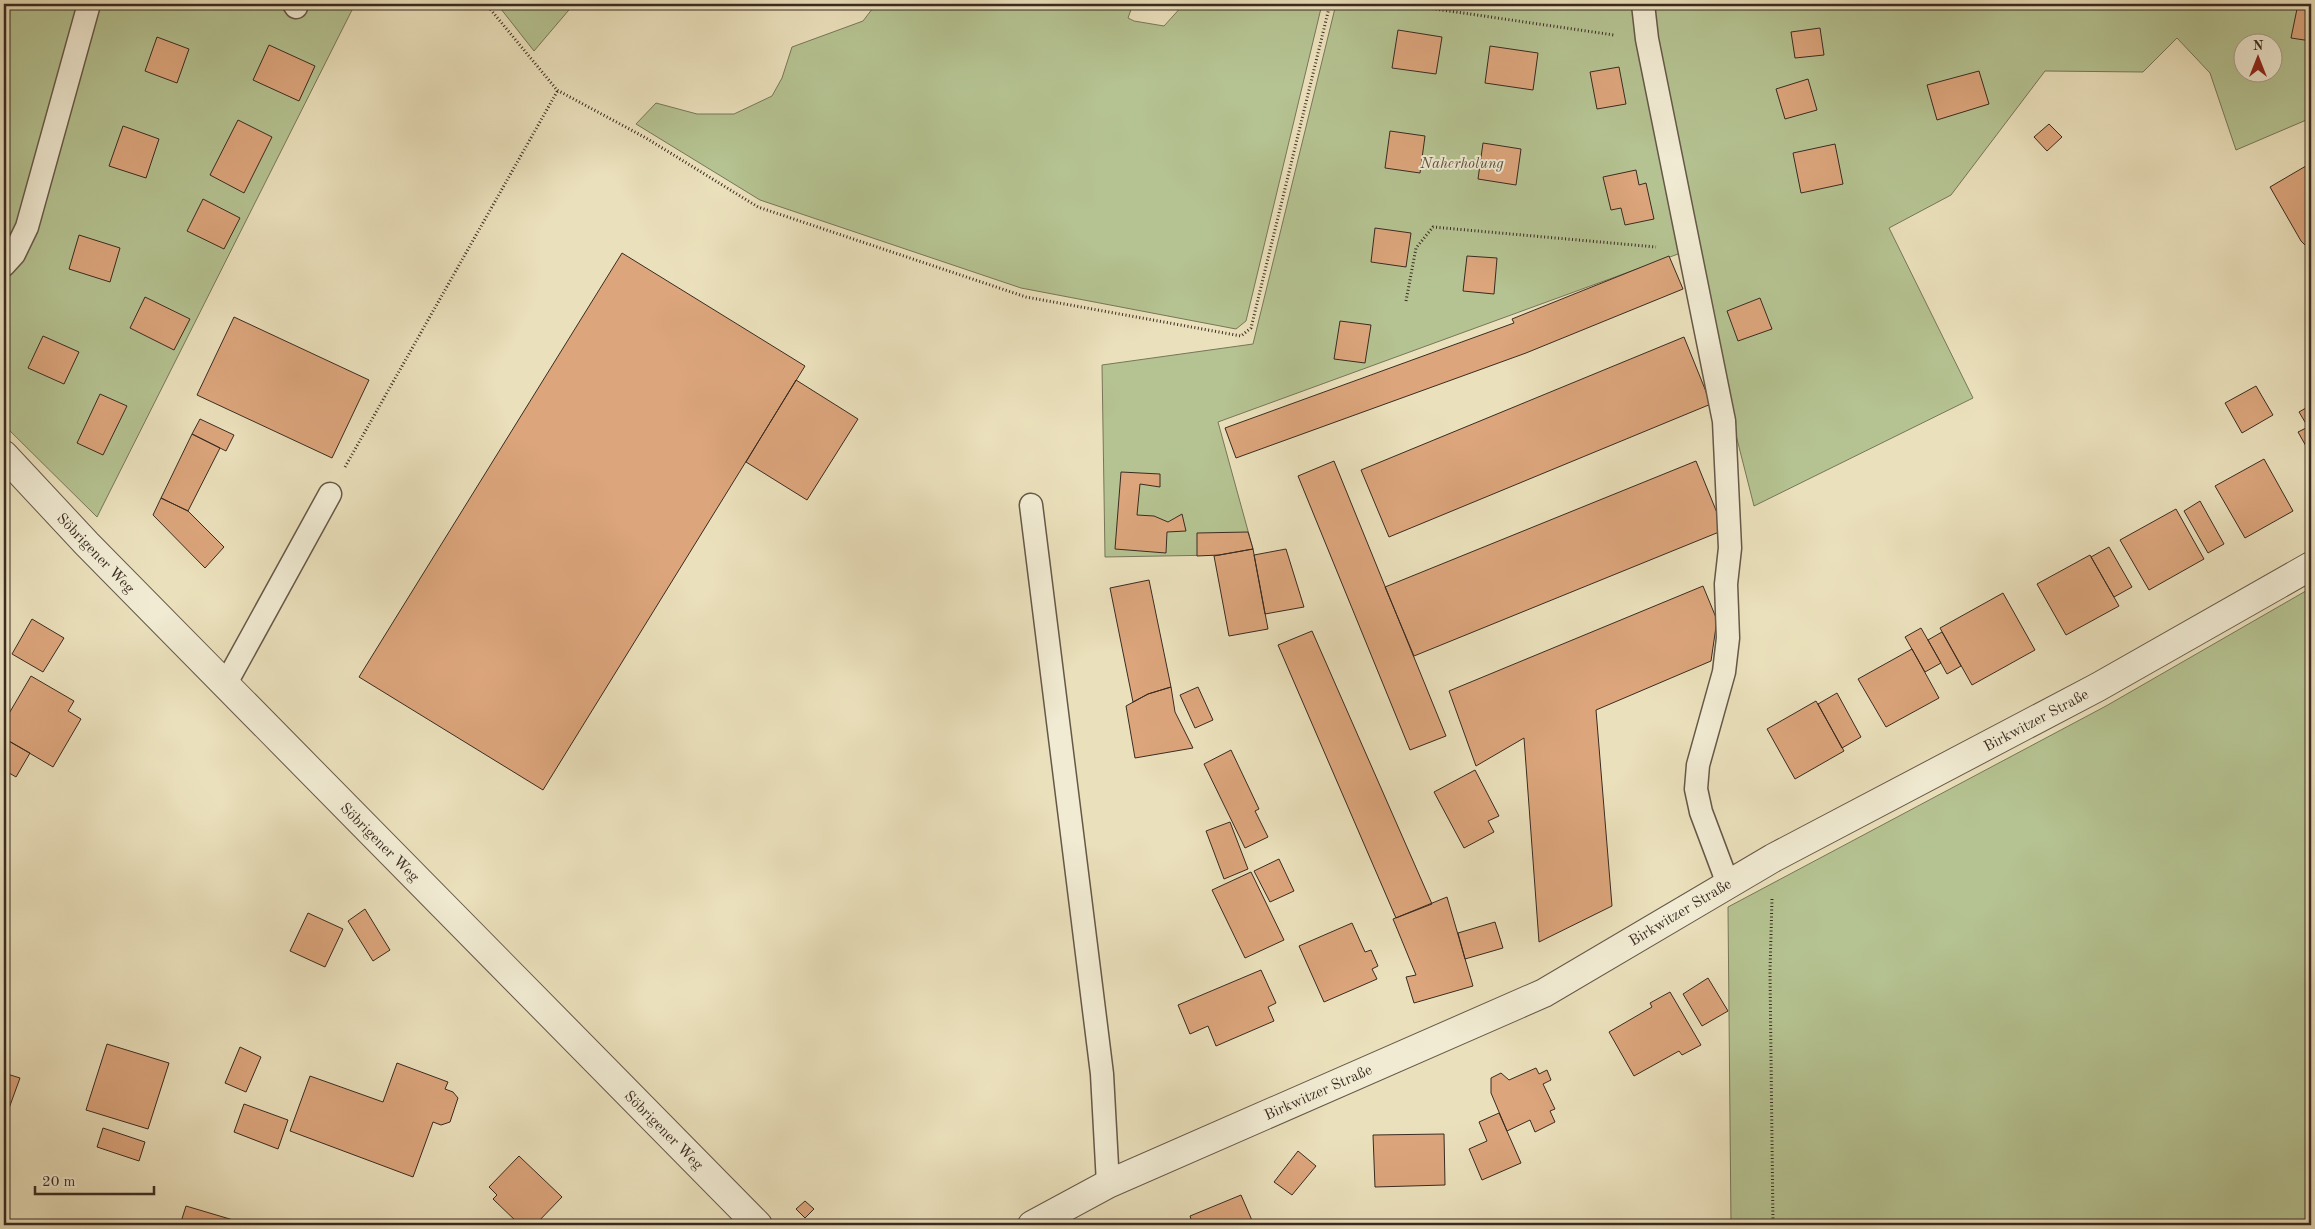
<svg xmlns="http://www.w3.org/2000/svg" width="2315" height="1229" viewBox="0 0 2315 1229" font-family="'Old Standard TT',serif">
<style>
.green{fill:#b5c291;stroke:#787659;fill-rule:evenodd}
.building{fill:#dca57c;stroke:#3a2b21}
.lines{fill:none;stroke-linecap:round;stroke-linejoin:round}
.lane-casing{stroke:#665848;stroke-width:25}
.street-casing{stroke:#665848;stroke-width:30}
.path{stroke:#3a2b21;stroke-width:3;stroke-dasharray:1 2.5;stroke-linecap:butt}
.lane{stroke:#f1ebd3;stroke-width:22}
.street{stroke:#f1ebd3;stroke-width:28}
.labels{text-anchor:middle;stroke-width:4;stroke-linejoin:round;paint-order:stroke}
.park-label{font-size:15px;font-style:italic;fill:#59513d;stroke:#f1ebd3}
.street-label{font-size:15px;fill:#3a2b21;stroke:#f1ebd3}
</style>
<rect width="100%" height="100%" fill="#eae0bb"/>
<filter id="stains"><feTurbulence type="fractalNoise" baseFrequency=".004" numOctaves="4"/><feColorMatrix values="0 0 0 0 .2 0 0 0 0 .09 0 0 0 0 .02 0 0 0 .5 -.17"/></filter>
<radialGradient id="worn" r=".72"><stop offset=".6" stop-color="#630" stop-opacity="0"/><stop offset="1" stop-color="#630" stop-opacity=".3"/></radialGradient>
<!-- green -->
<path class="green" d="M4,4h351l-258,513 -93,-92z
M497,4h77l-40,47z
M876,4h257l-5,14 6,3 30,5 20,-22h138l-76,317 -10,8 -215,-41 -261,-88 -124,-76 20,-21 41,11h37l38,-18 10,-18 10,-31 71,-26z
M1336,4h975v114l-75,32 -26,-77 -33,-35 -34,34 -98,-1 -94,124 -62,33 84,170 -219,108 -65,-256 -471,172 35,127 -34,6 -114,2 -3,-192 151,-21zM2242,42h30v30h-30z
M2311,588v637h-580l-3,-318 378,-201z"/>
<!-- building -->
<path class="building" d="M2298,4h13v37l-20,-3z
M1820,28l4,27 -29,3 -4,-26z
M1398,30l44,7 -6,37 -44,-6z
M157,37l32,12 -12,34 -32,-12z
M269,45l46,21 -16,35 -46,-21z
M1490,46l48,7 -5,37 -48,-7z
M1619,67l7,37 -29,5 -7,-37z
M1979,71l10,33 -52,16 -10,-35z
M1808,79l9,31 -32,9 -9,-30z
M238,120l34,17 -28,56 -34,-18z
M2049,124l13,13 -15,14 -13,-14z
M123,126l36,13 -13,39 -37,-12z
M1390,131l35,5 -5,37 -35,-5z
M1483,143l38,6 -5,36 -38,-6z
M1835,144l8,40 -42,9 -8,-40z
M2311,163v88l-10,-10 -31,-54z
M1636,170l3,15 7,-2 8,36 -29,6 -4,-17 -10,2 -8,-33z
M203,199l37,19 -16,31 -37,-18z
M1375,228l36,5 -5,34 -35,-5z
M79,235l41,13 -10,34 -41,-13z
M622,253l183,113 -262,424 -184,-113z
M1467,256l30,2 -3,36 -31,-3z
M1669,256l14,33 -157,64 -290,105 -11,-30 289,-105 -2,-4z
M145,297l45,22 -16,31 -44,-22z
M1760,298l12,31 -34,12 -11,-30z
M234,317l135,63 -37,78 -135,-63z
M1340,321l31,4 -6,38 -31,-4z
M43,336l36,16 -15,32 -36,-16z
M1684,337l27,67 -322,133 -28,-67z
M796,380l62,39 -51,81 -61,-38z
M2256,386l17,29 -31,18 -17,-30z
M100,394l27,12 -24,49 -26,-12z
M2311,405v50l-13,-23 10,-5 -9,-15z
M200,419l34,16 -8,16 -34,-17z
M192,434l28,14 -32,63 -27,-13z
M2264,459l29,52 -48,27 -30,-52z
M1334,461l112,275 -36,14 -112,-274z
M1696,461l28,69 -310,126 -29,-69z
M1121,472l39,2v13l-20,-3 -3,31 17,1 14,6 14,-8 4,17 -19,1 -1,21 -51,-4z
M161,498l27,13 36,36 -19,21 -52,-53z
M2200,501l24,43 -16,9 -24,-42z
M2176,509l28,50 -55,31 -29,-50z
M1248,532l5,17 -34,6 -22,1v-23z
M2109,547l23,40 -18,10 -23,-40z
M1253,549l15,80 -39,7 -15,-80z
M1286,549l18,58 -39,7 -11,-59z
M2090,555l29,51 -53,29 -29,-51z
M1149,580l22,107 -23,7 -15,8 -23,-114z
M1703,586l14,34 -6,41 -115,49 16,196 -73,36 -15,-204 -48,28 -27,-75z
M2003,593l32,57 -63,35 -32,-57z
M32,619l32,19 -21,34 -31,-18z
M1921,628l20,35 -16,9 -20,-35z
M1312,631l120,273 -36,14 -118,-273z
M1942,632l19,34 -14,8 -19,-34z
M1912,649l27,49 -53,29 -28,-48z
M31,676l43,25 -6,10 13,8 -28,48 -49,-29v-16z
M1171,687l4,25 18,36 -58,10 -9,-52 22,-12z
M1198,687l15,33 -18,8 -15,-33z
M1837,693l24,44 -19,11 -24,-44z
M1816,701l28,50 -49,28 -28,-50z
M5,739l25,14 -14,24 -12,-7z
M1231,750l28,59 -4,2 13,26 -23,11 -41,-84z
M1475,770l24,46 -11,5 6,11 -30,16 -30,-56z
M1230,822l18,47 -24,10 -18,-48z
M1279,859l15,32 -24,11 -16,-31z
M1251,872l33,68 -39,18 -33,-68z
M1447,897l26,89 -59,17 -8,-26 10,-2 -23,-56z
M365,909l25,41 -17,11 -25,-40z
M308,913l35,16 -18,38 -35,-16z
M1495,922l8,26 -38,11 -7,-26z
M1352,923l13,29 6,-2 7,16 -6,3 5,10 -53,23 -25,-56z
M1261,970l15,33 -8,4 6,14 -58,25 -8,-20 -18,8 -12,-29z
M1708,978l20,33 -26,15 -19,-32z
M1670,992l31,53 -19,10 -3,-4 -45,25 -25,-44 43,-25 -2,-4z
M107,1044l62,19 -21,66 -62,-19z
M240,1047l21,10 -15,35 -21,-9z
M397,1063l51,19 -3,7 8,3 5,6 -8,24 -9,3 -8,-3 -20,55 -123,-46 20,-55 73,26z
M1536,1068l3,6 8,-4 4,10 -8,4 12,25 -5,2 5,11 -20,10 -5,-12 -23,11 -16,-38v-15l10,-5 8,7z
M4,1073l16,5 -16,44z
M244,1104l44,16 -10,29 -44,-17z
M1499,1113l22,50 -39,17 -13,-31 18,-8 -8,-19z
M103,1128l42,14 -6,19 -42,-14z
M1444,1134l1,51 -70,2 -2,-52z
M1298,1151l18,15 -24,29 -18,-13z
M519,1156l43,41 -27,28h-15l-27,-26 4,-4 -8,-8z
M1241,1195l13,30h-61l-3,-9z
M805,1201l9,8 -9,9 -9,-9z
M186,1206l64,19h-70z
M1353,1222v3h-16v-2z"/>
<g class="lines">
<defs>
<path id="lane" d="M294,4l2,3
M1643,4l4,35 77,382 6,127 -4,36 2,54 -4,34 -26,93 -2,24 5,23 27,72
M4,265l10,-11 13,-27 62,-223
M1031,505l71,569 6,110
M225,685l105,-191"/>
<path id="street" d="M4,455l83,89 671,681
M1032,1225l76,-41 436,-191 229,-135 325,-171 213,-121"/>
</defs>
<!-- lane casing -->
<use href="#lane" class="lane-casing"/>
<!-- street casing -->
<use href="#street" class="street-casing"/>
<!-- path -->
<path class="path" d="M486,4l71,86 89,48 112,69 268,90 215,39 10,-8 79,-324
M1401,4l213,31
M1406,301l10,-53 17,-21 223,20
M345,467l213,-377
M1772,899l-2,72 3,254"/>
<!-- lane -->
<use href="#lane" class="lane"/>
<!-- street -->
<use href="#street" class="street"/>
</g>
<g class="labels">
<!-- park labels -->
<g class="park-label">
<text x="1462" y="168">Naherholung</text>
</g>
<!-- street labels -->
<g class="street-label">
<text transform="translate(96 553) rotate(46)" y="5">Söbrigener Weg</text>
<text transform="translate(2036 720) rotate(-28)" y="5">Birkwitzer Straße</text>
<text transform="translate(380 842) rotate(45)" y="5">Söbrigener Weg</text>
<text transform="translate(1680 912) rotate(-31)" y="5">Birkwitzer Straße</text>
<text transform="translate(1318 1092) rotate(-24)" y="5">Birkwitzer Straße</text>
<text transform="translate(664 1130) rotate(45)" y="5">Söbrigener Weg</text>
</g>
</g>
<!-- margin -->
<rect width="2315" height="1229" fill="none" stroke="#eae0bb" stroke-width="20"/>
<rect x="5" y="5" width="2305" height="1219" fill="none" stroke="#3a2b21" stroke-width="2.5"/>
<rect x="10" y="10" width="2295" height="1209" fill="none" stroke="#3a2b21"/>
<!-- north arrow -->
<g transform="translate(2258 58)"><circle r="24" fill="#f1ebd3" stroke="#a89e8c"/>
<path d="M0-4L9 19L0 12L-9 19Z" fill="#8f2418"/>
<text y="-8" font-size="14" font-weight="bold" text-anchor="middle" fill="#3a2b21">N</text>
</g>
<!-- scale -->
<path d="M35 1186v8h119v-8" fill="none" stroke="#3a2b21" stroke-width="2.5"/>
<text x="42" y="1186" font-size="15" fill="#3a2b21" stroke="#f1ebd3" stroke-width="4" paint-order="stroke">20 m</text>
<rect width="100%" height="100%" filter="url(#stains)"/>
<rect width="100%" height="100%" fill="url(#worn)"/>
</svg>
